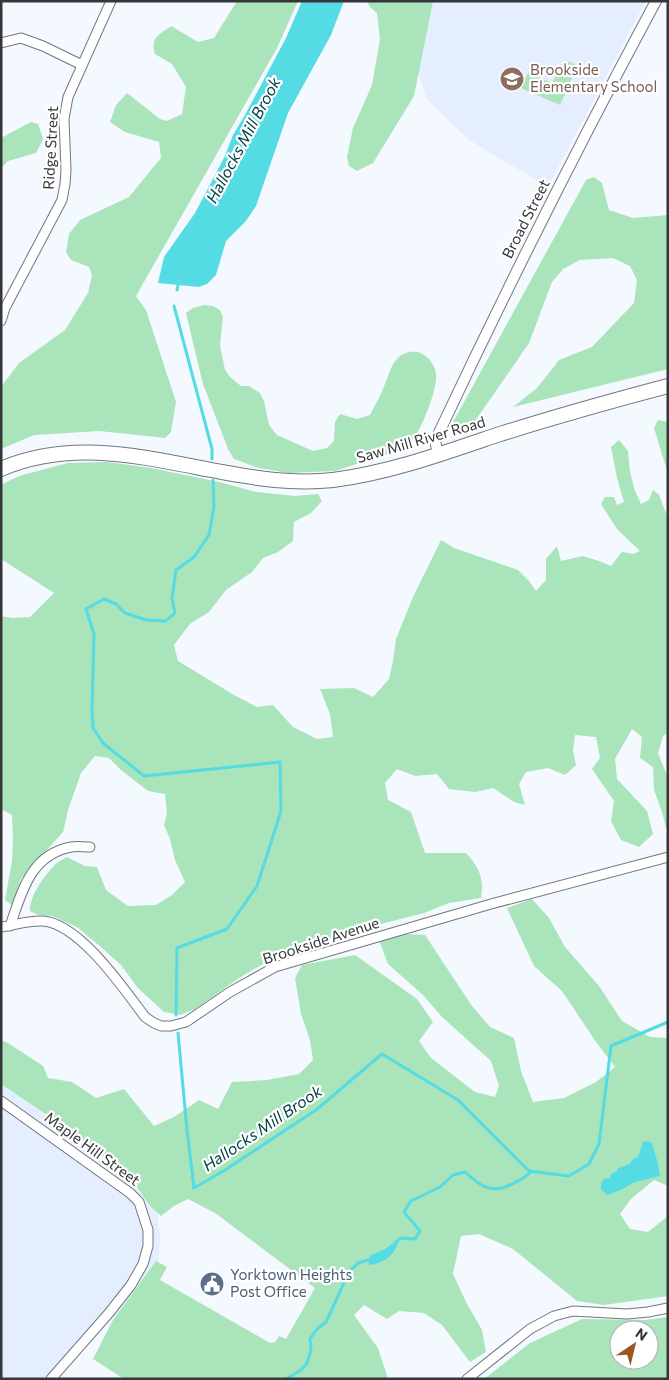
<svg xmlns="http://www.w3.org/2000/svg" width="669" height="1380" viewBox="0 0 669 1380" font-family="Commissioner,sans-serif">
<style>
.built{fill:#e5eefe}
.green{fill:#aae4ba;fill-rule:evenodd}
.water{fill:#55dbe3}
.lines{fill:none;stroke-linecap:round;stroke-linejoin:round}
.stream{stroke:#55dbe3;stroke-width:3}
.minor-casing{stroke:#72767e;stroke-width:11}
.tertiary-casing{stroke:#72767e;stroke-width:12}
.trunk-casing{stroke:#72767e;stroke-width:16}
.minor{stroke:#fff;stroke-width:9}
.tertiary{stroke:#fff;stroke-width:10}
.trunk{stroke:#fff;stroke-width:14}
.labels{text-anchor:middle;stroke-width:4.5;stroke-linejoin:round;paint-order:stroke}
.education-label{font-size:15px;fill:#785e54;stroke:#fff;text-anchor:start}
.street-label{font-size:15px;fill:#343639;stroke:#fff}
.service-label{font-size:15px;fill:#4e5e75;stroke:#fff;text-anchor:start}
.water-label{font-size:16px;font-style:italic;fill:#014245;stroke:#fff}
</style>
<rect width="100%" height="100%" fill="#f4f8ff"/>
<!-- built -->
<path class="built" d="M410,1h236l-98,186 -79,-47 -42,-41 -14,-40z
M1,1078l142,103 14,30 3,24 -1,26 -22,33 -86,85h-50z"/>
<!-- green -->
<path class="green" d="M237,1h61l-21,47 -141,248 10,14 30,92 -5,30 -6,6 -66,-7 -65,4 -33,14v-62l18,-24 46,-33 23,-37 4,-18 -3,-8 -18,-7 -5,-8 3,-18 11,-14 49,-23 32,-39 -2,-16 -34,-10 -15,-10 6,-17 11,-12 33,26 7,2 15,-7 4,-27 -14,-23 -17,-10c-5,-17 3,-18 16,-28l27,16 16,-4z
M367,1h66l-19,95 -41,67 -16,8 -8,-5 -2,-9 6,-29 19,-43 8,-46 -3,-26 -7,-6z
M567,61l8,3 2,3 -17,38 -39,-17 7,-15 24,10 10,-19z
M31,122l7,2 5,15 -7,14 -28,8 -7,7v-30z
M594,177l8,6 7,27 24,8 35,-3v154l-155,38 24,-19 22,-28 33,-13 42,-44 3,-23 -7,-14 -17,-8 -33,2 -17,9 -11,13 -23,61 -56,81h-21l134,-244z
M204,305l9,1 7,4 3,7 -3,28 5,25 5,7 11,9h8l11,7 4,8 5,24 8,10 36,16 14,-3 7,-7 1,-19 5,-8 17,5 13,-4c5,-10 11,-20 15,-31 4,-10 6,-20 14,-27 4,-4 12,-6 18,-5 10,2 18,12 19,22 2,15 -16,60 -27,71 -2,1 -4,2 -6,4l-68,22 -46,2 -30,-5 -25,-9 -6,-10 -25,-65 -17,-71 7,-5z
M658,420l10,2v52l-14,-46z
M619,440l9,11 2,21 5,19 6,13 8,-4 4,-10 6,5 9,23v215l-5,3 -5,17 10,25v50h-2l-4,-16 -8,-22 -1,-23 -13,-9 2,-21 -10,-8 -17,30 2,20 30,32 6,23 -14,13 -18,-7 -10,-19 3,-20 -22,-32 8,-11 -4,-21 -21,-2 -2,16 3,14 -11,10 -17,-7 -22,4 -7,12 6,21 -11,-3 -21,-14 -18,4 -26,-3 -12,-15 -22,2 -18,-7 -12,14 3,17 23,12 14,41h41c14,15 18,26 15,45l-32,5 -25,10 -86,22 -63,22 -36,21 -44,31 -15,6 -16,-3 -26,-24 -17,-23 -20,-18 -24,-20 -25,-11 -14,-1 -8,-4c-1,-14 14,-35 24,-45 3,-4 9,-7 13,-9l18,9 12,1 9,23 22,16 28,-1 16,-10 13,-13 -10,-22 -5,-21 -6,-14 3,-11 -2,-20 -17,-3 -27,-21 -12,-12 -14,-2 -14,17 -13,37 -5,22 -42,47 -9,26 -7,-5 7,-39 1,-22 -1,-24 -11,-6v-193l11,2 18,-1 24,-24 -53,-34v-74l18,-9 49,-13 40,-1 43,6 68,14 37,10 39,4 23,-2 4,7 -11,12 -17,9 -1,19 -15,11 -15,6 -11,14 -26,18 -17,22 -19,12 -16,21 4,16 56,34 23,12 16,-2 20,22 24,12 16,-2 -3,-23 -10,-25 34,-1 19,9 16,-18 4,-18 3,-22 17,-42 28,-57 13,8 64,22 11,11 7,10 10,-11v-21l11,-13 4,15 22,-5 16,5 12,5 11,-14 11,2 7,-3 -23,-22 -16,-25 4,-7h9l3,8 7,-3 -7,-24 -6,-31z
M532,899l17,19 16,29 34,39 23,35 28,16 18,1v148l-14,-6 -23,19 -11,15 10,15 18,3 20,-16v80l-64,9 -27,-4 -64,-52 -34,-15 -18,2 -8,38 14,30 15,26 4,22 -16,10 -28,-37 -18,-12 -25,-2 -12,8 -23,-14 -10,10 24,33 10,31h-264l-31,-20 20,-39 43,-59 11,6 -7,13 110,63 5,-1 4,-6 7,3 29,-51 -100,-75 -27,-14 -14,7 -13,10 -10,-9 -22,-31 -64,-49 -64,-43v-44l7,3 35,23 5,12 24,4 24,16 28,-9 30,37 20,-9 25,-17 19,9 14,-27 35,-2 32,-6 14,-14 -3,-20 -9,-26 -6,-36 7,-13 53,-10 62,44 16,23 -14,19 12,17 44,34 20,5 4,-11 -8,-25 -49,-44 -19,-22 -35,-31 -9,-24 23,-6 23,1 47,71 18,21 24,11 7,33 12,31 31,-4 32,-16 19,-15 -19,-25 -34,-51 -28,-25 -27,-58z
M668,1317v62h-184l46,-36 52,-24 64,1zM619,1330h30v30h-30z"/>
<!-- water -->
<path class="water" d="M302,1h42l-13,34 -43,78 -32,93 -10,15 -20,20 -10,34 -9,9 -8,3 -41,-4 6,-26 31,-44 30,-57 8,-21 12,-20 41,-77z
M648,1141l4,2 6,21 2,12 -25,6 -14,8 -14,5 -6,-6v-5l3,-5 6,-1 1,-4 6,-3 1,-3 12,-4 3,-5 5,-2 5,-15z
M395,1242l3,1c-4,13 -16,21 -29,22l-1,-5 3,-5 14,-6z"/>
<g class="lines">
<!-- stream -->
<path class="stream" d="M177,290l2,-9
M174,306l38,143v10
M176,1015l1,-67 50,-19 30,-43 24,-75 -1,-49 -136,14 -41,-33 -10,-15 -1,-19 2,-75 -8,-25 18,-10 12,5 9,9 21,7 20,1 9,-8 -3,-14 4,-29 18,-13 15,-22 5,-28 -1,-27
M178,1033l9,97 7,58 31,-18 91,-60 66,-56 76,46 71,71 40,5 20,-12 10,-20 12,-98 57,-24
M396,1242l5,-4 14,1 5,-8 -16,-19 7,-11 29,-14 13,-12 12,-3c16,15 27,23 49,11 7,-3 12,-6 17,-12
M286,1379l15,-9 6,-7 4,-13 -1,-11 7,-10 9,-7 23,-50 9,-9 10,-3"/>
<defs>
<path id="minor" d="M1,43l20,-5 22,8 39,19
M1,321l4,-13 57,-108 3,-16 1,-14 -2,-51 4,-22 43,-96
M10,926c12,-34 20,-71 61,-79 6,-1 13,0 19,0
M1,927c14,-2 28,-7 42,-6 37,3 81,68 102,96l9,6 7,3h10l15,-4 44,-30 45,-25 216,-63 177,-47
M1,1101l129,92 9,9 9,28v16l-5,18 -12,21 -22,28 -58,66
M467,1379l63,-50 24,-13 19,-5 54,3 21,-2 20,-4"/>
<path id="tertiary" d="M438,454l-3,-13c70,-149 143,-295 221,-440"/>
<path id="trunk" d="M1,469c110,-47 220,23 332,11 56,-7 111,-27 164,-45 57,-18 114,-34 171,-49"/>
</defs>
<!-- minor casing -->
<use href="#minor" class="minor-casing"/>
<!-- tertiary casing -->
<use href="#tertiary" class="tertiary-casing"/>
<!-- trunk casing -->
<use href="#trunk" class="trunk-casing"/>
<!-- minor -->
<use href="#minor" class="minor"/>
<!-- tertiary -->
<use href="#tertiary" class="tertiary"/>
<!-- trunk -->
<use href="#trunk" class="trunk"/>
</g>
<!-- icons -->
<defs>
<symbol id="school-disc" viewBox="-11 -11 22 22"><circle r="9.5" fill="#8d6e63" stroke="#fff"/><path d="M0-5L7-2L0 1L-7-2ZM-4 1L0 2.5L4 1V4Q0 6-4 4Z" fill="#fff"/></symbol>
<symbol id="civic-disc" viewBox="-11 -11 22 22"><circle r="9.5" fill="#5c6f8a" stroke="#fff"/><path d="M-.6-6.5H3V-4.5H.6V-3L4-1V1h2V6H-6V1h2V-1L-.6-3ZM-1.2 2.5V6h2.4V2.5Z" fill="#fff"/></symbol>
</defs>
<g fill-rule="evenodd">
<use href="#school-disc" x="498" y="65" width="28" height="28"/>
<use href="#civic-disc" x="198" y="1270" width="28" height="28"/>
</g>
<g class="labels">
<!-- education labels -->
<g class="education-label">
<text x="530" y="75">Brookside<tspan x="530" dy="17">Elementary School</tspan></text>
</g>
<!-- street labels -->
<g class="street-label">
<text transform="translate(51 148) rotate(-87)" y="5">Ridge Street</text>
<text transform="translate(526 219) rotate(-63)" y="5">Broad Street</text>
<text transform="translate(421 440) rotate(-16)" y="5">Saw Mill River Road</text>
<text transform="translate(321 941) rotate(-18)" y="5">Brookside Avenue</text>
<text transform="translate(92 1149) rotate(36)" y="5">Maple Hill Street</text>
</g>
<!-- service labels -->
<g class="service-label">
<text x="230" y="1280">Yorktown Heights<tspan x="230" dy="17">Post Office</tspan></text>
</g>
<!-- water labels -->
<g class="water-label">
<text transform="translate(243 140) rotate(-62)" y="6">Hallocks Mill Brook</text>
<text transform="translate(262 1128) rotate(-34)" y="6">Hallocks Mill Brook</text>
</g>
</g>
<!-- border -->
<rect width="669" height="1380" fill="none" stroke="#343639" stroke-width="5"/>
<!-- north arrow -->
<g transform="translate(634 1345) rotate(35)"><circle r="24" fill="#ffffff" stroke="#aeafb0"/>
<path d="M0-4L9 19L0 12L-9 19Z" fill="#995725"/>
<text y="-8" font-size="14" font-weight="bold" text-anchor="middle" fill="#343639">N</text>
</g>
</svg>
